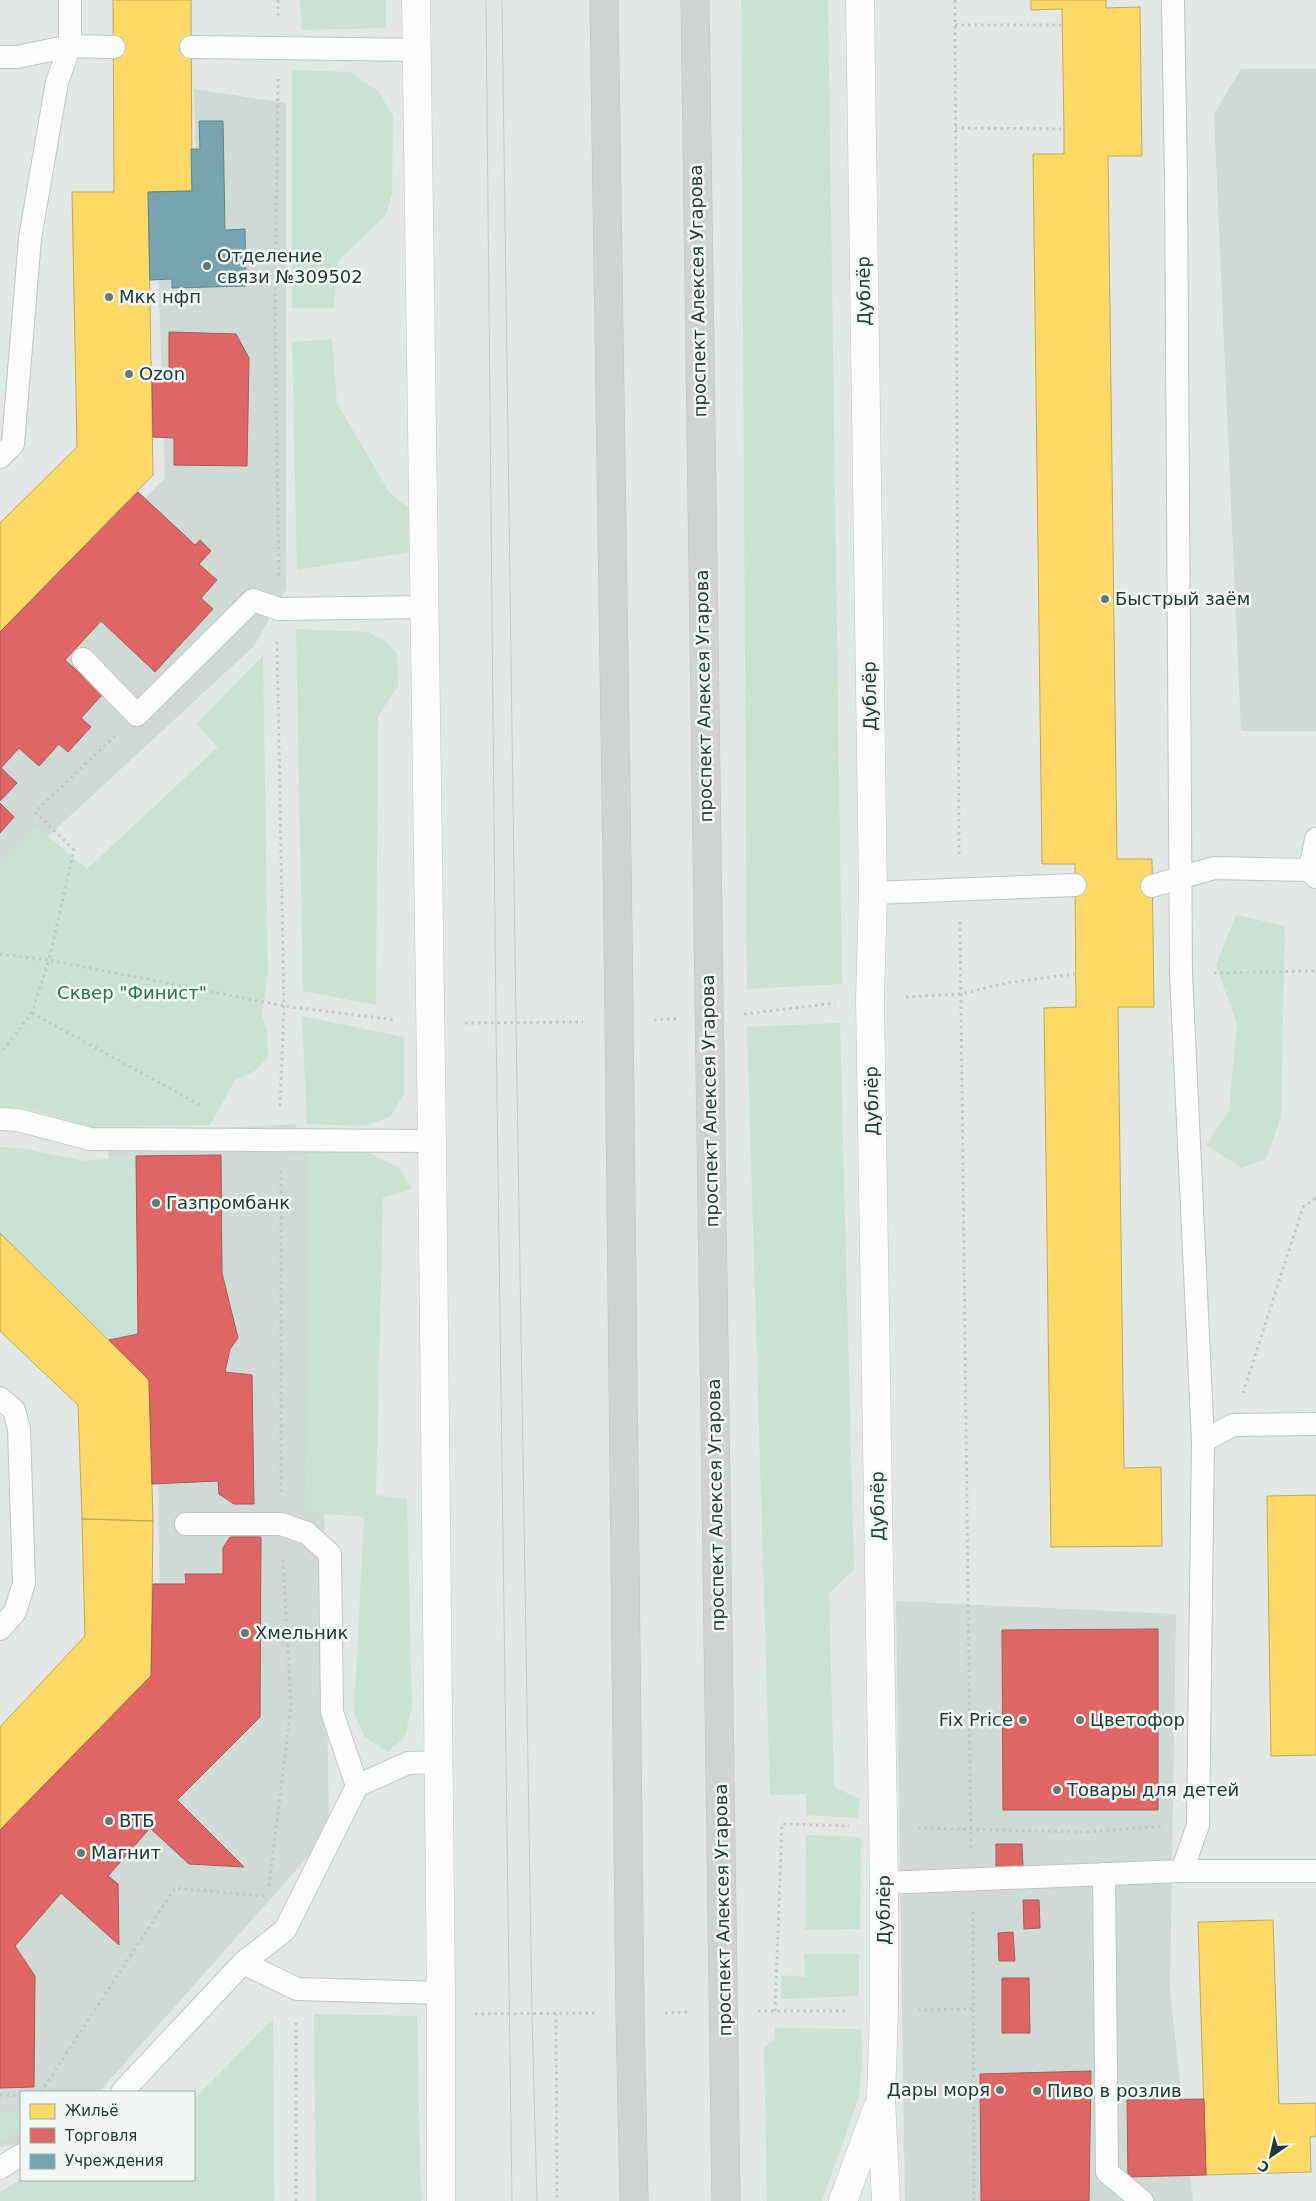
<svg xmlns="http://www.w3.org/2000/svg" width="1316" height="2201" viewBox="0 0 1316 2201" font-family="'DejaVu Sans',sans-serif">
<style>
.built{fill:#cfd9d6}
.green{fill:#cae2d4}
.homes{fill:#ffd966;stroke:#bcaa58}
.shops{fill:#e06666;stroke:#a65958}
.public{fill:#76a5af;stroke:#5c858b}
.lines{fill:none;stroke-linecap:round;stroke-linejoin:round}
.lane-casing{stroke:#bfc5c3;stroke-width:24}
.street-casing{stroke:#bfc5c3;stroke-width:29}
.primary-casing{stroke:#bbc5c3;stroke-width:29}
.path{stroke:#bfc8c6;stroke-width:3;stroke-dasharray:2.5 4;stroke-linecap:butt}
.lane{stroke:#fbfcfb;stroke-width:22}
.street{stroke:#fbfcfb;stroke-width:28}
.primary{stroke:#cdd4d3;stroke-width:28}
.tram{stroke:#c6cac9;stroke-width:1}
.poi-dot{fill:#647874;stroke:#f0f7f4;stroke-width:2}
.labels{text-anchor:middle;stroke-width:5;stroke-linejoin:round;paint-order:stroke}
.poi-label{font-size:18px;fill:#203b36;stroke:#f0f7f4;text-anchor:start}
.street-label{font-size:18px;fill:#203b36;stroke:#f0f7f4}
.park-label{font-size:18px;fill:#2a724c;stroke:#f0f7f4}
</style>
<rect width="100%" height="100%" fill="#e2e8e6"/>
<!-- built -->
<path class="built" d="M1241,69h75v662h-75l-27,-617z
M194,89l92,14v486l-32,57 -211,195 -43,30v-226l165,-167 -9,-278 41,-1z
M295,1124l24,46 10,663 -230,259h-78v51l-21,4v-305l161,-165 -4,-294 -53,-249z
M896,1601l280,13 -6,377 23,210h-288z"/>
<!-- green -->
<path class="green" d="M300,0h86v28l-84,2z
M741,0h87l14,984 -95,5z
M292,70l58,2 28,19 15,25 -1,78 -6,21 -48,46 -4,47h-42z
M332,339l5,64 52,89 20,17 1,43 -113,18 -5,-228z
M296,629l72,3 17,9 12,12 1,33 -20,30 -2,289 -73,-14z
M263,656l5,318 -6,41 5,14 1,28 -13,14 -20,9 -25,45 -119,2 -71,-20 -20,1v-246l35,-37 52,44 131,-122 -22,-23z
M1236,915l49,11 -4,191 -15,42 -24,9 -36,-23 23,-35 8,-86 -21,-59z
M302,1016l102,21v57l-14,23 -26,9 -57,-2z
M840,1023l14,547 -25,23 5,194 26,12 -2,19 -52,-3v-21l-36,1 -23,-768z
M0,1147l19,1 66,13 51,-5 2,178 -29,6 -109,-107z
M364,1150l35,18 13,21 -29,9 -7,297 31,4 5,208 -7,29 -17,16 -23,-14 -11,-25 10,-196 -59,-5 3,-361z
M806,1835l55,2 -1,92 -55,1z
M804,1954h55v42l-78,3v-24l24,2z
M314,2014l103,2 4,185h-105z
M273,2019l1,182h-274v-9l21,-12h173v-81z
M775,2028l86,1 1,30 -3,38 -37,104h-55l-3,-153 11,-10z
M0,2111l20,2 1,17 -21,11z"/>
<!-- homes -->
<path class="homes" d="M113,0h78l1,191 -44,1 5,283 -153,157v-109l77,-76 -5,-255h42z
M1031,0h75v8l34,-1 2,149h-34l9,703h35l2,148h-36l6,461 37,-1 1,79 -111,1 -7,-539 32,-1 -1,-122v-21h-33l-9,-710h31v-25l-2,-120 -31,1z
M0,1233l149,147 4,141 -71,-2 -4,-114 -78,-74z
M1316,1495v260l-45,1 -4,-260z
M82,1519l71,2 -2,155 -151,154v-103l85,-91z
M1273,1920l6,184 37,-1v33l-6,1 1,35 -105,3 -8,-253z"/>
<!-- shops -->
<path class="shops" d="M169,332l67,2 13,24 -2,108 -73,-1v-27l-21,-1 -1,-64 17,-1z
M138,492l57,53 5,-5 11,11 -12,13 18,16 -16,18 12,11 -58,63 -54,-51 -36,39 38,34 -22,24 10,9 -23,25 -9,-8 -20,22 -20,-18 -18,20 16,15 -17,18v-169z
M0,803l14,14 -14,16z
M221,1155l1,118 16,65 -8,11 -5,23 27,3 2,129h-20l-15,-10 -1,-13 -66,3 -3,-104 -40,-40 29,-6 -2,-178z
M230,1537h31l-1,180 -83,83 67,67 -55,-3 -39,-36 -42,48 10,8 1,61 -58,-52 -46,53 20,30 -1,111 -34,1v-258l151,-154 2,-92h33l-1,-10h38v-26z
M1158,1629v181h-155l-1,-180z
M996,1844h26l1,22 -27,1z
M1023,1900h16l1,28 -16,1z
M1013,1932l2,29h-16l-1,-28z
M1002,1978h27l1,55h-28z
M1091,2071l-2,130h-108l-1,-127z
M1204,2099l2,76 -78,2 -1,-77z"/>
<!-- public -->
<path class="public" d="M199,121h24l2,109 20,-1 1,57 -74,2v-9l-22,1 -2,-88 44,-1 -1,-42h9z"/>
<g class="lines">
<defs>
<path id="lane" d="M1173,0l3,180 5,794 22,467 -5,384 -16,46
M191,47l226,3
M0,57h17l53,-11 44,1
M0,457l13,-13 17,-206 27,-156 13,-36v-46
M83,659l54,56 116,-115 26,9 146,-2
M1310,870l6,-31
M1152,886l62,-18 96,2 6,7
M873,893l202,-8
M0,1119l18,1 72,19 342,2
M0,1398l14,12 5,19 5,154 -9,29 -15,17
M1203,1441l30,-16 83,-1
M186,1524h95l26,9 23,21 2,158 25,74 -72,144 -42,33
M357,1786l51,-23 31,-1
M1104,1874l3,298 35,29
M884,1883l298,-12h134
M122,2092l121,-129 54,26 144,4
M0,2168l21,-13"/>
<path id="street" d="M416,0l16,1141 9,852v208
M860,0l13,893 -3,106 14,884v128l-3,87 5,103
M843,2201l34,-92"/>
<path id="primary" d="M604,0l14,929 12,1084 4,188
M695,0l31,2201"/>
</defs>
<!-- lane casing -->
<use href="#lane" class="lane-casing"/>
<!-- street casing -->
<use href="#street" class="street-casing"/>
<!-- primary casing -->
<use href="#primary" class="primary-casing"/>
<!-- path -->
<path class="path" d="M278,0v16
M955,0l4,858
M955,25h107
M278,79l-3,245 4,252
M955,128l109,1
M277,642l7,364 -4,102
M115,736l-80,76 39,38 -25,110 235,46 112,14
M960,922l11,926
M0,954l49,6 -17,53 -32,41
M1214,973l102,-2
M906,997l54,-3 52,-12 64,-8
M32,1013l170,93
M744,1014l91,-11
M654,1020l22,-1
M465,1023l118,-1
M281,1171v322
M1243,1393l60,-186 13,-9
M918,1828l168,4 78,-6
M269,1886l22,-181 -8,-146
M973,1912l1,289
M918,2010l56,-1
M758,2011h91
M775,2011l7,-187 67,2
M556,2013l1,188
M665,2013l24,-1
M475,2014l121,-1
M41,2092l134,-204 90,8
M0,2095l21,1
M296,2201v-179"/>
<!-- lane -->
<use href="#lane" class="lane"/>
<!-- street -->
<use href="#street" class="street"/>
<!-- primary -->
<use href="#primary" class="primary"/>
<!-- tram -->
<path class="tram" d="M486,0l10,1023 16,1178
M502,0l14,1022 16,992 5,187"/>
</g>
<!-- markers -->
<g class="poi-dot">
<circle cx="207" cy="266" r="5"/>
<circle cx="109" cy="297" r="5"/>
<circle cx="129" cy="374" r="5"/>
<circle cx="1105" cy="599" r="5"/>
<circle cx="156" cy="1203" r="5"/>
<circle cx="245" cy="1633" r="5"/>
<circle cx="1023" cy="1720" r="5"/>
<circle cx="1080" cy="1720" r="5"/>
<circle cx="1057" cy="1790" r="5"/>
<circle cx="109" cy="1821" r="5"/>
<circle cx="81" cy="1853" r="5"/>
<circle cx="1000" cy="2090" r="5"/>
<circle cx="1037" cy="2091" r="5"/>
</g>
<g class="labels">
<!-- poi labels -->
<g class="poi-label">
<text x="217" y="262">Отделение<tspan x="217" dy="21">связи №309502</tspan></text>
<text x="119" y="303">Мкк нфп</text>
<text x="139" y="380">Ozon</text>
<text x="1115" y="605">Быстрый заём</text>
<text x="166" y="1209">Газпромбанк</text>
<text x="255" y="1639">Хмельник</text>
<text x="1013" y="1726" text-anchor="end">Fix Price</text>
<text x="1090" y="1726">Цветофор</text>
<text x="1067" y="1796">Товары для детей</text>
<text x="119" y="1827">ВТБ</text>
<text x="91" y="1859">Магнит</text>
<text x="990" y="2096" text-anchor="end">Дары моря</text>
<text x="1047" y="2097">Пиво в розлив</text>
</g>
<!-- street labels -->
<g class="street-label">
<text transform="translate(698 291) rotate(-91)" y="6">проспект Алексея Угарова</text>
<text transform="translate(864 291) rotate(-91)" y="6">Дублёр</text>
<text transform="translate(704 696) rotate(-91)" y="6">проспект Алексея Угарова</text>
<text transform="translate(870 696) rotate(-91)" y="6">Дублёр</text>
<text transform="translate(710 1101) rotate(-91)" y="6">проспект Алексея Угарова</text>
<text transform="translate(872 1101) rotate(-91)" y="6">Дублёр</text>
<text transform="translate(716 1505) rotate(-91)" y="6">проспект Алексея Угарова</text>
<text transform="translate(878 1506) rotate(-91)" y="6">Дублёр</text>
<text transform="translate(723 1910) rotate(-91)" y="6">проспект Алексея Угарова</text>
<text transform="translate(884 1910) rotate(-90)" y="6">Дублёр</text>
</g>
<!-- park labels -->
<g class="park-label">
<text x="132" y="999">Сквер "Финист"</text>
</g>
</g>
<!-- legend -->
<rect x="20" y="2091" width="175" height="90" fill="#f0f7f4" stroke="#9daca8"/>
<rect x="30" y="2104" width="25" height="15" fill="#ffd966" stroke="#9daca8"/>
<text x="65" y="2116" font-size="15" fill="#203b36">Жильё</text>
<rect x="30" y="2128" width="25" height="15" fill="#e06666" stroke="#9daca8"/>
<text x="65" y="2141" font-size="15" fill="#203b36">Торговля</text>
<rect x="30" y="2154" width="25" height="15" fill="#76a5af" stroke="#9daca8"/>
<text x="65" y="2166" font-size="15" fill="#203b36">Учреждения</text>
<!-- north arrow -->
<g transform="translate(1271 2156) rotate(214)" stroke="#f0f7f4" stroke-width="4" paint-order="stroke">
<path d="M0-4L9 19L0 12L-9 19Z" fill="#203b36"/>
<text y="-8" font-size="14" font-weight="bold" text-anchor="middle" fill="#203b36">С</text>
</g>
</svg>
